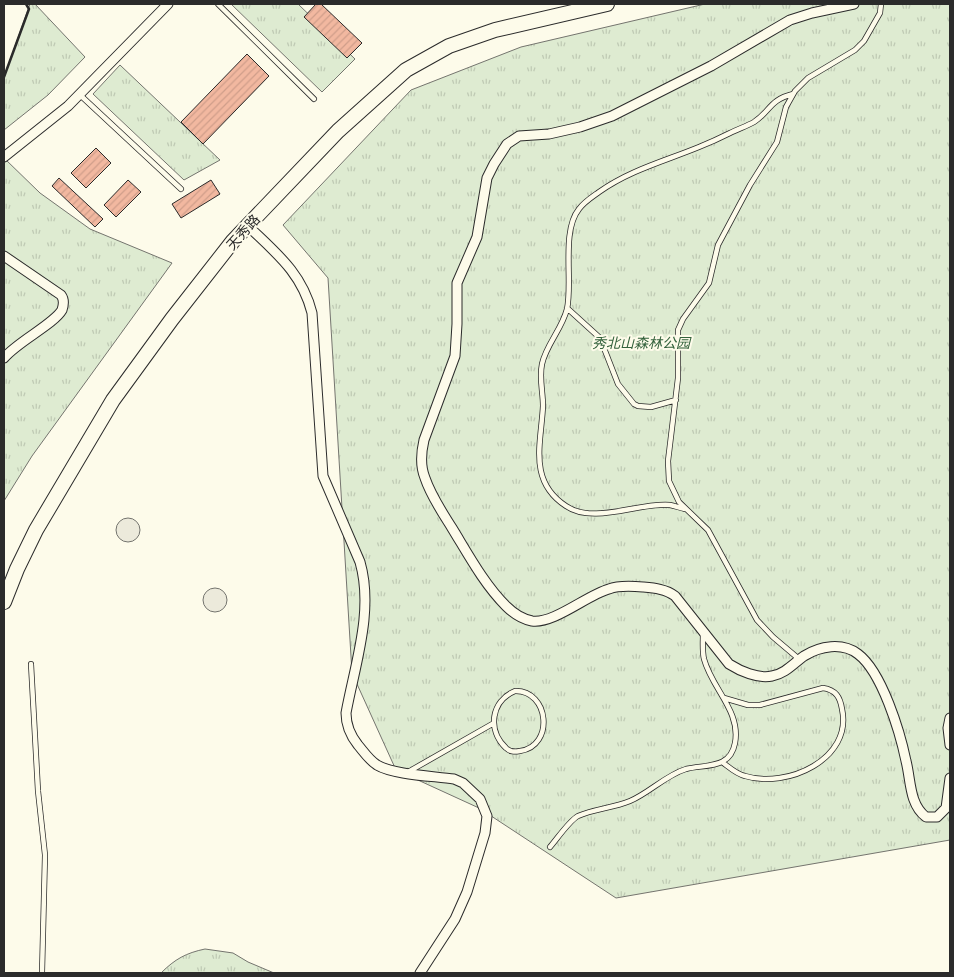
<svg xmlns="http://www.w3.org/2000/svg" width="954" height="977" viewBox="0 0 954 977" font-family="'PT Serif','Noto Sans SC',serif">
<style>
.grass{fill:url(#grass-tufts);stroke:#74746e}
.parking{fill:#eceadb;stroke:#74746e}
.building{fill:url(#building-hatch);stroke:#2b2b2b}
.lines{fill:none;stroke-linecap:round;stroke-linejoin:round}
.lane-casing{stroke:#2b2b2b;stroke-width:6}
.street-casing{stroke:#2b2b2b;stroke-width:11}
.secondary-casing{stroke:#2b2b2b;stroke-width:16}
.lane{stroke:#fdfbea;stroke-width:4.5}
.street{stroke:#fdfbea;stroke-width:9}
.secondary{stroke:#fdfbea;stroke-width:14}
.wall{stroke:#2b2b2b;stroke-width:2.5}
.labels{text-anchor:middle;stroke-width:4;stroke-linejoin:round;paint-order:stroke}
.street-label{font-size:14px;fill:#2b2b2b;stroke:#fdfbea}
.park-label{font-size:14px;font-style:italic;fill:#34623c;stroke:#fdfbea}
</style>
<defs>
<pattern id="grass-tufts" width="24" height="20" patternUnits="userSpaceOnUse" patternTransform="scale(1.25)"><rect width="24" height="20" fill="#deebd1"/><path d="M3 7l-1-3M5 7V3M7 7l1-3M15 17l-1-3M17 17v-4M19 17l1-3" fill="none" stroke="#bfcab4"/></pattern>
<pattern id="building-hatch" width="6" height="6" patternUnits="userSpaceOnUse" patternTransform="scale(1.25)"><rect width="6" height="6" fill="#f2b8a0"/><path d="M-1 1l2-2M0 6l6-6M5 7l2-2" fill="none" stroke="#d09e8a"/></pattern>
</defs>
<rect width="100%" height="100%" fill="#fdfbea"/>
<!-- grass -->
<path class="grass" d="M30,4h5l50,53 -37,38 -44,35v-53z
M231,4h67l57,55 -33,33z
M705,4h245v836l-334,58 -137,-90 -83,-38 -44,-97 -24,-395 -45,-53 128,-135 110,-43z
M120,65l100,95 -36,20 -91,-86z
M4,158l36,35 50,36 82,34 -140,193 -28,45z
M205,949l28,4 15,9 26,11h-113c14,-14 25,-20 44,-24z"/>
<!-- parking -->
<path class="parking" d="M116 530a12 12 0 1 1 24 0a12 12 0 1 1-24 0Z
M203 600a12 12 0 1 1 24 0a12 12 0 1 1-24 0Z"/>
<!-- building -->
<path class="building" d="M316,4h5l41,39 -15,15 -43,-41z
M247,54l22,22 -66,68 -22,-22z
M96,148l15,15 -25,25 -15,-15z
M59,178l44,41 -8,8 -43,-41z
M128,180l13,12 -25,25 -12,-12z
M211,180l9,14 -39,24 -9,-14z"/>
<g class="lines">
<defs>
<path id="lane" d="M218,4l96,95
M79,94l102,95
M567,308l33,30 18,46 16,20 4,2 13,1 25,-7
M685,509c-5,-1 -10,-3 -15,-4 -31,-3 -76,20 -104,1 -38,-25 -25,-62 -23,-100 0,-14 -4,-28 -1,-42 4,-19 20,-35 25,-55 6,-27 -6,-78 12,-100 5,-7 13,-12 20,-17 31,-22 66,-31 100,-45 10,-4 21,-9 31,-14 8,-4 17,-7 24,-11 17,-11 15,-22 39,-28
M799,659l-26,-22 -16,-17 -49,-90 -29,-28 -10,-21 -1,-20 10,-83v-48l5,-11 26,-36 9,-38 32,-60 27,-43 9,-35 9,-16 13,-13 47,-28 9,-9 16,-28 1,-9
M31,664l7,127 7,64 -3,118
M515,691c34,-1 40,55 5,60 -6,1 -10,1 -14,-3 -19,-18 -15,-47 9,-57z
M722,762c7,5 14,12 23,14 42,13 108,-17 97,-67 -2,-12 -6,-19 -19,-21l-63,17h-12l-24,-7
M408,772l86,-49
M550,847c7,-8 19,-26 28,-31 16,-7 35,-8 52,-15 19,-8 36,-26 56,-32 19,-5 44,1 49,-26 6,-32 -23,-54 -31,-84 -2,-9 -1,-17 -1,-26"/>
<path id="street" d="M854,4l-42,9 -22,7 -79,46 -99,50 -32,11 -31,7 -30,2 -12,8 -13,20 -7,14 -10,59 -20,46v41l-2,32 -31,84c-3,13 -4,26 1,38 6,18 17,34 27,50 16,26 32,56 54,78 7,7 16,13 26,15 22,3 55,-26 77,-32 10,-4 23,-3 34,-2 11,1 23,2 32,9l54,68c11,7 29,15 43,12 13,-2 22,-13 32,-20 16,-10 38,-14 54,-2 24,18 42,78 48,107 5,19 3,43 20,56h11l9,-9 4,-30
M4,157l64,-51 100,-102
M248,226c28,27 54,47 64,87l11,163 37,86c14,49 -5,102 -14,151 0,12 4,22 12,32 6,7 11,15 19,20 17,10 57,11 77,14l9,4 17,16 7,17 -2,17 -18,59 -12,27 -35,54
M4,256l57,39c3,4 3,9 1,15 -8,14 -45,32 -58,48
M950,718l-2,10 2,17"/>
<path id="secondary" d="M4,602l13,-33 19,-39 77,-130 59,-81 61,-78 105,-110 68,-61 43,-24 46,-16 112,-26"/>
</defs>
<!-- lane casing -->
<use href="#lane" class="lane-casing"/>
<!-- street casing -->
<use href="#street" class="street-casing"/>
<!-- secondary casing -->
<use href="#secondary" class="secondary-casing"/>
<!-- lane -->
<use href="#lane" class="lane"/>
<!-- street -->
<use href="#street" class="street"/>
<!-- secondary -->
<use href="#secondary" class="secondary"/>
<!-- wall -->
<path class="wall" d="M4,77l25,-68 -3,-5"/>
</g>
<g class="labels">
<!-- street labels -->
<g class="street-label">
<text transform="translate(243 232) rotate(-48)" y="5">天秀路</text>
</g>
<!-- park labels -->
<g class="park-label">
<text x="641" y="348">秀北山森林公园</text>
</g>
</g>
<!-- border -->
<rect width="954" height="977" fill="none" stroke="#2b2b2b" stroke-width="10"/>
</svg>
